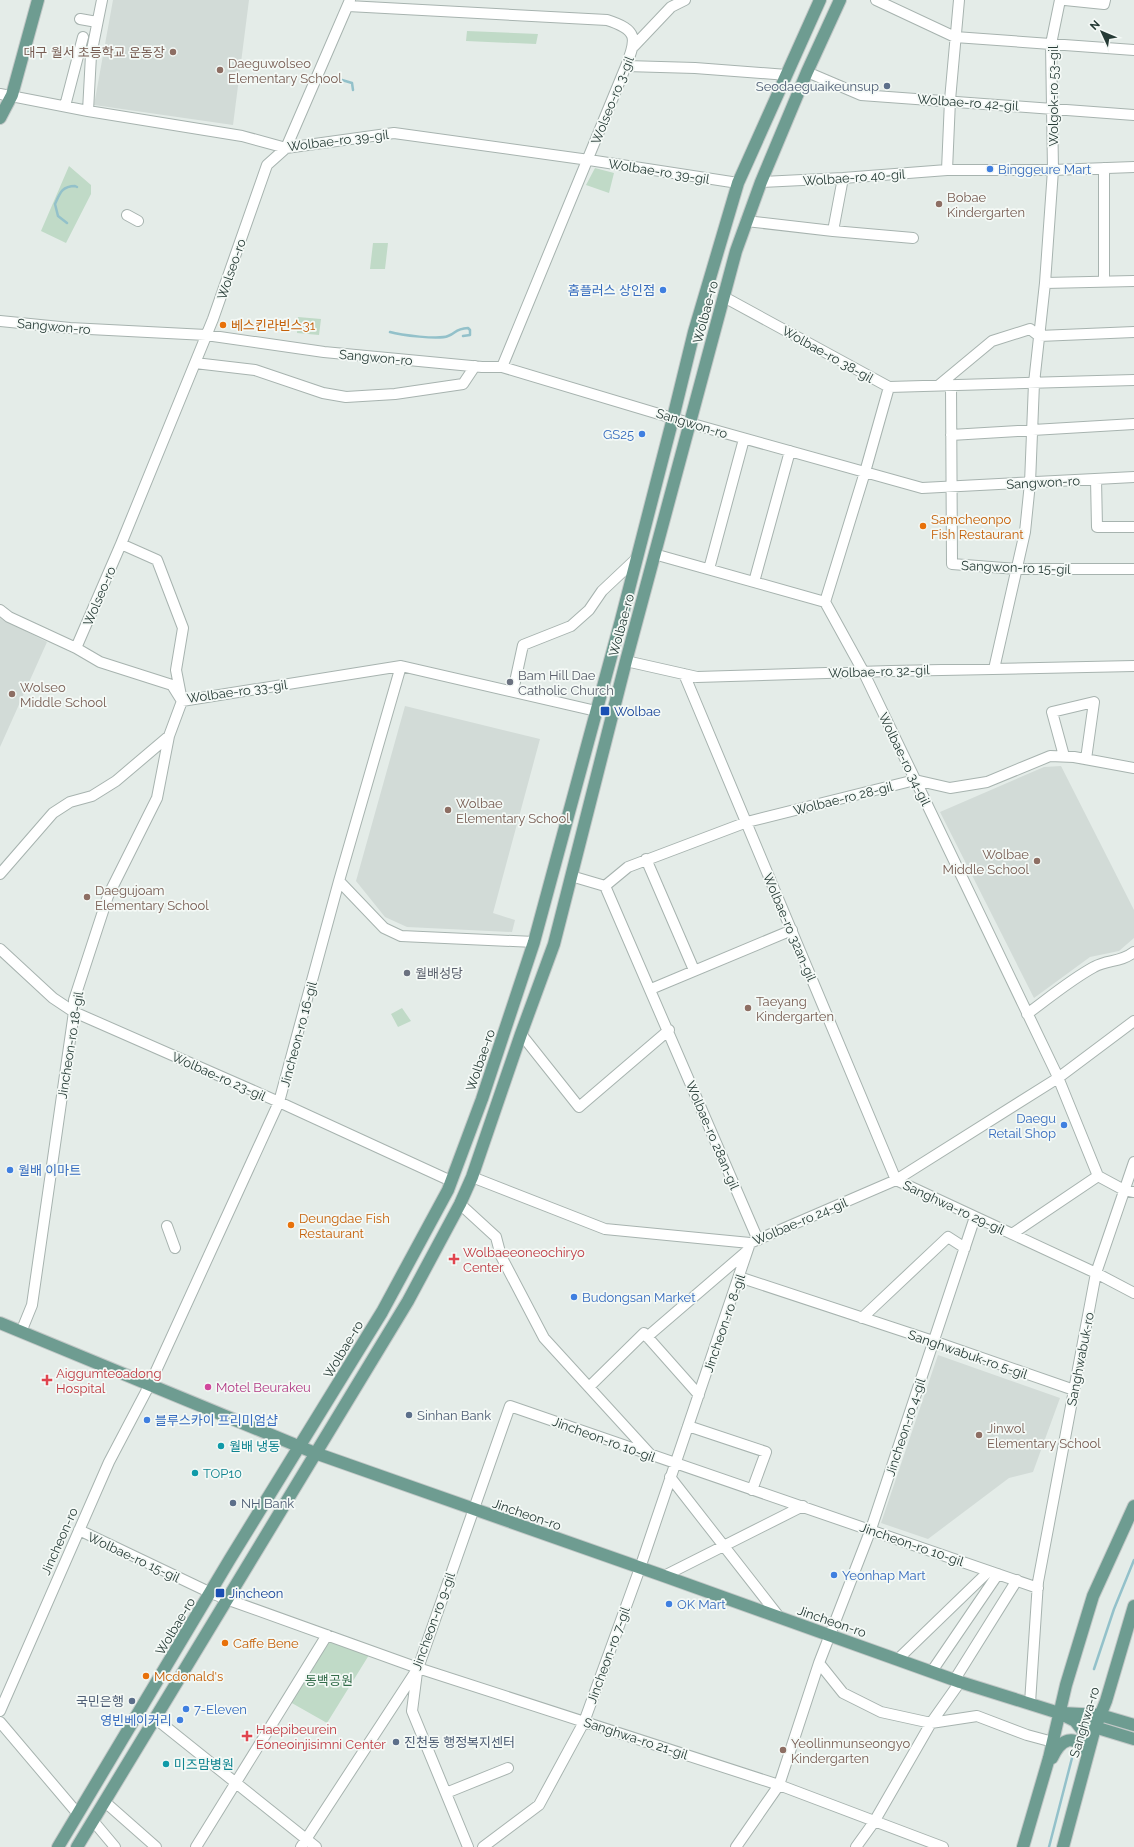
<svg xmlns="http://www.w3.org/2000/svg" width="1134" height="1847" viewBox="0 0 1134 1847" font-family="Raleway,'Noto Sans KR',sans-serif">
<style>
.built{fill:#d2dbd7}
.green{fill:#c0dac7}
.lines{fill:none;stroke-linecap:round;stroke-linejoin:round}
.stream{stroke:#93c1ca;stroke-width:2.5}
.minor-casing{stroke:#a7b3af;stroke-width:12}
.major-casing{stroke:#c2c8c7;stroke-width:14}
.minor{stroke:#fff;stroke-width:10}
.major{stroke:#6e9c91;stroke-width:12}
.education-dot{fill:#8d6e63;stroke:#f4f9f6;stroke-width:1.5}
.service-dot{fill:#5c6f8a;stroke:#f4f9f6;stroke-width:1.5}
.shop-dot{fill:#3f7fe0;stroke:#f4f9f6;stroke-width:1.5}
.food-dot{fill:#e8710a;stroke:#f4f9f6;stroke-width:1.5}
.worship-dot{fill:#6b7280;stroke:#f4f9f6;stroke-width:1.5}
.transit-dot{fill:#1a4fb4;stroke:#f4f9f6;stroke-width:1.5}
.health-dot{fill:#e0444e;stroke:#f4f9f6;stroke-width:1.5}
.hotel-dot{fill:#d1479c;stroke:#f4f9f6;stroke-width:1.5}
.culture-dot{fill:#0f9aa8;stroke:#f4f9f6;stroke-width:1.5}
.labels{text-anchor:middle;stroke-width:3.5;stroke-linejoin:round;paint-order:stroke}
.education-label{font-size:13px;fill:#785e54;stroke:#f4f9f6;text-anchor:start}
.service-label{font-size:13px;fill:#4e5e75;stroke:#f4f9f6;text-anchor:start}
.street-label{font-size:13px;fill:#263b36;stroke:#f4f9f6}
.shop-label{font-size:13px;fill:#366cbe;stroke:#f4f9f6;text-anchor:start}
.food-label{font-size:13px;fill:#c56008;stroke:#f4f9f6;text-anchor:start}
.worship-label{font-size:13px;fill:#5b616d;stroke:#f4f9f6;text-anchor:start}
.transit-label{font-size:13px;fill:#164399;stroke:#f4f9f6;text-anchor:start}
.health-label{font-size:13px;fill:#be3a42;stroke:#f4f9f6;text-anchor:start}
.hotel-label{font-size:13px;fill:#b23c85;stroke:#f4f9f6;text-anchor:start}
.culture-label{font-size:13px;fill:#0d838f;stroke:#f4f9f6;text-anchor:start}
.park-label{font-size:13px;fill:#346d4b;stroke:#f4f9f6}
</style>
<rect width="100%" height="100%" fill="#e4ece8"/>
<!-- built -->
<path class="built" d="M113,0h136l-16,125 -139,-20z
M0,618l47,24 -47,105z
M405,706l135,33 -47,174 22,7 -3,12 -105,-5 -22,-10 -29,-36z
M1061,766l73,144v28l-15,13 -29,6 -56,41 -94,-186 104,-45z
M938,1355l122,43 -27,74 -24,6 -81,61 -47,-16z"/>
<!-- green -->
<path class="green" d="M467,31l71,3 -2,10 -70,-3z
M69,166l22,19v9l-25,49 -25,-12z
M595,168l19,5 -5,20 -23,-8z
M373,243h15l-3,26h-15z
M298,317l23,2 -2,16 -22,-2z
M402,1008l9,13 -13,6 -7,-13z
M328,1640l41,15 -42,68 -37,-21z"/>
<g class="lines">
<!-- stream -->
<path class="stream" d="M342,80l10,3 1,7
M67,223l-9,-7 -3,-12c5,-11 7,-18 20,-18l2,1
M390,332c10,3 49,8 58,4 9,-3 6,-7 20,-8l2,2v5l-7,1
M1094,1669l20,-60 20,-49
M1049,1847l23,-89"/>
<defs>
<path id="minor" d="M876,0l79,37 179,13
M1065,0l39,4 1,-4
M348,6l259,14c31,10 30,18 19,46l-124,301
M80,19l17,3
M634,46l37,-39 14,-7
M626,66l69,2 92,7
M807,72l54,23 273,20
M0,94l88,17 154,25 44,12 108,-15 195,27 149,23
M65,106l18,-69
M88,111l3,-56 11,-55
M1104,168v113
M947,170l3,-70 9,-100
M761,182l82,-4 104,-8h106l81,-3
M127,215l11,6
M746,221l87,10 80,7
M833,231l10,-53
M1045,283l89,-2
M724,297l165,90 245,-7
M0,321l70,7 136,7 118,17 158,15h20l187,56 233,65 212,-11
M195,363l60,7 68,23 23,4 49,-3 68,-10 12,-18
M939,385l53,-44 38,-12 9,7 95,-4
M951,385l1,179 65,5h117
M951,435l183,-11
M1096,479l1,48h37
M654,554l171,48 38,69 194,404 41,101
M709,569l35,-130
M754,582l36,-131
M825,602l40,-130 24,-85
M0,610l9,7 67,31 24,14 72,23 10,16 219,-35 195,45
M76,648l45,-104 92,-225 54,-154 19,-17 64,-148
M626,661l71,16 194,-6 243,-5
M994,669l31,-137 5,-49 4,-100 11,-100 8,-113 -2,-126 9,-44
M684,674l212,506 200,93 38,20
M513,691l10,-46 48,-19 18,-16 13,-19 35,-33
M1064,756l-12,-44 42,-10 -8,57
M646,859l48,111
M0,874l53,-61 17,-11 22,-6 24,-15 53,-45
M571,876l34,10
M339,881l45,47 17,8 133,6
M605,886l23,-19 119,-45 168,-42 35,8 37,-6 63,-26 24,1 60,11
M605,886l153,354
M0,949l53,49 21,14 205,90 172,79
M651,989l141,-59
M1027,1014c22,-16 43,-34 67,-47 14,-8 26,-4 40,-15
M521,1034l58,73 90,-77
M1098,1176l26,14 10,2
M472,1177l133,52 145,14 146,-63 162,-102 76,-57
M460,1204l36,33 5,19 43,82 106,116
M167,1226l8,22
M1012,1234l86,-58
M739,1277l194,64 141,49
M862,1318l86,-81 17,11
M21,1332l11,-27 42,-293v-12l34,-104 49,-98 12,-62 13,-35 -6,-31 7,-42 -26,-68 -36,-16
M647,1337l100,-86
M589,1387l55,-54 55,62
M688,1426l78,26 -14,38
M670,1477l110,141
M79,1530l132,63 18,7 189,68 361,117 164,62
M664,1576l139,-70
M898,1659l91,-88
M819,1663l24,30 38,19 50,11 46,-7 50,19 26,7
M932,1671l66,-97
M417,1672l-5,39 56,136
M955,1679l62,-99
M1030,1703l8,-121 58,-309 38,-111
M0,1711l109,-249 41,-78 129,-282 60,-221 62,-215
M156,1719l160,128
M0,1722l78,92
M446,1793l62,-25
M105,1802l51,45
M94,1822l21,25
M196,1847l131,-212
M301,1847l117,-179 92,-262c175,62 352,120 528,182
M483,1847l56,-42 45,-83 56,-154 110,-325
M736,1847l43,-62 40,-122 52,-134 104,-312
M856,1847l18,-25 57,-99 29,-41"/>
<path id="major" d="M0,118l12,-23 26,-95
M0,1323l315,130 349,123 296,106 99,31 16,8 12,15 1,17
M1062,1713l38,2 34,10
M1088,1725l46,14
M1052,1758c9,-19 22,-26 36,-5
M58,1847l172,-288 152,-247 66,-122 34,-91 52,-157 87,-322 52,-202 21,-86 44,-149 82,-183
M77,1847l331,-546 52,-97 12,-27 49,-143 33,-90 72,-283 110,-410 25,-69 46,-110 33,-72
M1023,1847l26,-89 17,-73 27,-89 41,-90
M1063,1847l32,-119 11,-27 28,-95"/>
</defs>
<!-- minor casing -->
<use href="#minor" class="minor-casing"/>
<!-- major casing -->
<use href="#major" class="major-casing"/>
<!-- minor -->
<use href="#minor" class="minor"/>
<!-- major -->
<use href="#major" class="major"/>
</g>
<!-- markers -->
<g class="education-dot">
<circle cx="173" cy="52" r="4"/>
<circle cx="220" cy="70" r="4"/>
<circle cx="939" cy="204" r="4"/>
<circle cx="12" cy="694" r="4"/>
<circle cx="448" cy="810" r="4"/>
<circle cx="1037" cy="861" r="4"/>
<circle cx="87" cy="897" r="4"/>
<circle cx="748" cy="1008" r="4"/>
<circle cx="979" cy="1435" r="4"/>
<circle cx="783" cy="1750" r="4"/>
</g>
<g class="service-dot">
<circle cx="887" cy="86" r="4"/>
<circle cx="409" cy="1415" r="4"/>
<circle cx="233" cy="1503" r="4"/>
<circle cx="132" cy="1701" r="4"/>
<circle cx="396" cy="1742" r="4"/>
</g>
<g class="shop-dot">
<circle cx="990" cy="169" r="4"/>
<circle cx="663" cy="290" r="4"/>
<circle cx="642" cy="434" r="4"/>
<circle cx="1064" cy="1125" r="4"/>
<circle cx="10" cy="1170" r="4"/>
<circle cx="574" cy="1297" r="4"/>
<circle cx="147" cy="1420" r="4"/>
<circle cx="834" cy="1575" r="4"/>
<circle cx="669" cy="1604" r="4"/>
<circle cx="186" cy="1709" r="4"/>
<circle cx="180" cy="1720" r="4"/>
</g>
<g class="food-dot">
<circle cx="223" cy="325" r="4"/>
<circle cx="923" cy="526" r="4"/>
<circle cx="291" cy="1225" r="4"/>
<circle cx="225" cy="1643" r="4"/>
<circle cx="146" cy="1676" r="4"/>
</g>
<g class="worship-dot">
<circle cx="510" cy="682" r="4"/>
<circle cx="407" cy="973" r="4"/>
</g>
<g class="transit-dot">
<rect x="600" y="706" width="10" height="10" rx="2"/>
<rect x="215" y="1588" width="10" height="10" rx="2"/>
</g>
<g class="health-dot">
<path d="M452 1253h4v4h4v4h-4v4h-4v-4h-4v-4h4z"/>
<path d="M45 1374h4v4h4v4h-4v4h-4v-4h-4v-4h4z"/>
<path d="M245 1730h4v4h4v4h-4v4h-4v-4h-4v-4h4z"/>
</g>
<circle class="hotel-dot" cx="208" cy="1387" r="4"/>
<g class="culture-dot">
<circle cx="221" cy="1446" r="4"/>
<circle cx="195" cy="1473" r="4"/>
<circle cx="166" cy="1764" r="4"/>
</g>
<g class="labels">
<!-- education labels -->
<g class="education-label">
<text x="165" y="57" text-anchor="end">대구 월서 초등학교 운동장</text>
<text x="228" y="68">Daeguwolseo<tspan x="228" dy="15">Elementary School</tspan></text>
<text x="947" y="202">Bobae<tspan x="947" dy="15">Kindergarten</tspan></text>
<text x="20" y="692">Wolseo<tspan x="20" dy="15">Middle School</tspan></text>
<text x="456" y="808">Wolbae<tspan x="456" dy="15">Elementary School</tspan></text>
<text x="1029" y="859" text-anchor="end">Wolbae<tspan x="1029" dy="15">Middle School</tspan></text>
<text x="95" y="895">Daegujoam<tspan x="95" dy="15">Elementary School</tspan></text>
<text x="756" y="1006">Taeyang<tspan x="756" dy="15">Kindergarten</tspan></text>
<text x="987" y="1433">Jinwol<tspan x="987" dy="15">Elementary School</tspan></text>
<text x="791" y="1748">Yeollinmunseongyo<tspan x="791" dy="15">Kindergarten</tspan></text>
</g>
<!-- service labels -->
<g class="service-label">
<text x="879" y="91" text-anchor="end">Seodaeguaikeunsup</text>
<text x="417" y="1420">Sinhan Bank</text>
<text x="241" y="1508">NH Bank</text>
<text x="124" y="1706" text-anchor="end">국민은행</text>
<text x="404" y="1747">진천동 행정복지센터</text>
</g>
<!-- street labels -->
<g class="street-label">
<text transform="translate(1053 96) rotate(-90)" y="5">Wolgok-ro 53-gil</text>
<text transform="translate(612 100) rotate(-68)" y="5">Wolseo-ro 3-gil</text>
<text transform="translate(968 102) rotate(4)" y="5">Wolbae-ro 42-gil</text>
<text transform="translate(338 140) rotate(-7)" y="5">Wolbae-ro 39-gil</text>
<text transform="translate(659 171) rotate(9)" y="5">Wolbae-ro 39-gil</text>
<text transform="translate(854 177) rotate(-4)" y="5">Wolbae-ro 40-gil</text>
<text transform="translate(231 269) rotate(-71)" y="5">Wolseo-ro</text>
<text transform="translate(705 312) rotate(-75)" y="5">Wolbae-ro</text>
<text transform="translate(54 326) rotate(5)" y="5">Sangwon-ro</text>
<text transform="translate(828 354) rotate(29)" y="5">Wolbae-ro 38-gil</text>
<text transform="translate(376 357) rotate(5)" y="5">Sangwon-ro</text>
<text transform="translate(692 423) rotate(17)" y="5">Sangwon-ro</text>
<text transform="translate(1043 482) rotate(-3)" y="5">Sangwon-ro</text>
<text transform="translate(1016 567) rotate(2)" y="5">Sangwon-ro 15-gil</text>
<text transform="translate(99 596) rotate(-67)" y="5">Wolseo-ro</text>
<text transform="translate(621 625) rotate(-75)" y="5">Wolbae-ro</text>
<text transform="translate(879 671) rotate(-2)" y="5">Wolbae-ro 32-gil</text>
<text transform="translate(237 691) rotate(-8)" y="5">Wolbae-ro 33-gil</text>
<text transform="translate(905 759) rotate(64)" y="5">Wolbae-ro 34-gil</text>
<text transform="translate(843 798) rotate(-14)" y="5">Wolbae-ro 28-gil</text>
<text transform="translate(790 927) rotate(67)" y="5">Wolbae-ro 32an-gil</text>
<text transform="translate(298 1034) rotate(-75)" y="5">Jincheon-ro 16-gil</text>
<text transform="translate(70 1045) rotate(-81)" y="5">Jincheon-ro 18-gil</text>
<text transform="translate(480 1060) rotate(-71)" y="5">Wolbae-ro</text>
<text transform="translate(219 1076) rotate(24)" y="5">Wolbae-ro 23-gil</text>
<text transform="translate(713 1135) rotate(67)" y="5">Wolbae-ro 28an-gil</text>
<text transform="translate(954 1207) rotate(25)" y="5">Sanghwa-ro 29-gil</text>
<text transform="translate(800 1221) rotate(-23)" y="5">Wolbae-ro 24-gil</text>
<text transform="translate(724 1323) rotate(-71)" y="5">Jincheon-ro 8-gil</text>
<text transform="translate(343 1349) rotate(-59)" y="5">Wolbae-ro</text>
<text transform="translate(968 1354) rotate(19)" y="5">Sanghwabuk-ro 5-gil</text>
<text transform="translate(1080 1359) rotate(-79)" y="5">Sanghwabuk-ro</text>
<text transform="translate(905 1427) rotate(-72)" y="5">Jincheon-ro 4-gil</text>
<text transform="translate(604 1439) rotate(20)" y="5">Jincheon-ro 10-gil</text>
<text transform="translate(527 1514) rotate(19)" y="5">Jincheon-ro</text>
<text transform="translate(59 1541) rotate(-66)" y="5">Jincheon-ro</text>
<text transform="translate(912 1544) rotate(19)" y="5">Jincheon-ro 10-gil</text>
<text transform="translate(134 1557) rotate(25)" y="5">Wolbae-ro 15-gil</text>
<text transform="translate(433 1621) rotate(-70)" y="5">Jincheon-ro 9-gil</text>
<text transform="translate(832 1621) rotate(19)" y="5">Jincheon-ro</text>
<text transform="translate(175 1626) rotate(-59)" y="5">Wolbae-ro</text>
<text transform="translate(608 1655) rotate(-70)" y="5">Jincheon-ro 7-gil</text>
<text transform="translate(1084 1722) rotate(-73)" y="5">Sanghwa-ro</text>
<text transform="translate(636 1738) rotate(18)" y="5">Sanghwa-ro 21-gil</text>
</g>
<!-- shop labels -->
<g class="shop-label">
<text x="998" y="174">Binggeure Mart</text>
<text x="655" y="295" text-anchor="end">홈플러스 상인점</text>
<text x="634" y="439" text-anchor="end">GS25</text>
<text x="1056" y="1123" text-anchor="end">Daegu<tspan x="1056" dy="15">Retail Shop</tspan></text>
<text x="18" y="1175">월배 이마트</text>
<text x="582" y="1302">Budongsan Market</text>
<text x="155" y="1425">블루스카이 프리미엄샵</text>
<text x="842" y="1580">Yeonhap Mart</text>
<text x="677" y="1609">OK Mart</text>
<text x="194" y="1714">7-Eleven</text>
<text x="172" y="1725" text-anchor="end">영빈베이커리</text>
</g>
<!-- food labels -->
<g class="food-label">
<text x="231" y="330">베스킨라빈스31</text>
<text x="931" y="524">Samcheonpo<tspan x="931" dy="15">Fish Restaurant</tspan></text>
<text x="299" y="1223">Deungdae Fish<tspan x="299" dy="15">Restaurant</tspan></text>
<text x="233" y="1648">Caffe Bene</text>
<text x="154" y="1681">Mcdonald's</text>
</g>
<!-- worship labels -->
<g class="worship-label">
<text x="518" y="680">Bam Hill Dae<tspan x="518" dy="15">Catholic Church</tspan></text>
<text x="415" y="978">월배성당</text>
</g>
<!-- transit labels -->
<g class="transit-label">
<text x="614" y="716">Wolbae</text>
<text x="229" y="1598">Jincheon</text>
</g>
<!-- health labels -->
<g class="health-label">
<text x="463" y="1257">Wolbaeeoneochiryo<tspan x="463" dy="15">Center</tspan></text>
<text x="56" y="1378">Aiggumteoadong<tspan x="56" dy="15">Hospital</tspan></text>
<text x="256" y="1734">Haepibeurein<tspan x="256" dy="15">Eoneoinjisimni Center</tspan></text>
</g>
<!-- hotel labels -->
<g class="hotel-label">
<text x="216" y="1392">Motel Beurakeu</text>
</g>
<!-- culture labels -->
<g class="culture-label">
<text x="229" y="1451">월배 냉동</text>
<text x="203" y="1478">TOP10</text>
<text x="174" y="1769">미즈맘병원</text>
</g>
<!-- park labels -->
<g class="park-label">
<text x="329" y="1685">동백공원</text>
</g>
</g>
<!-- north arrow -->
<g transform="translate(1102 32) rotate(314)" stroke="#f4f9f6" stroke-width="3" paint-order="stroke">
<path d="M0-3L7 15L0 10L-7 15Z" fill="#263b36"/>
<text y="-6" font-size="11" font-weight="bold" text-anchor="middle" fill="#263b36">N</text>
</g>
</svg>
